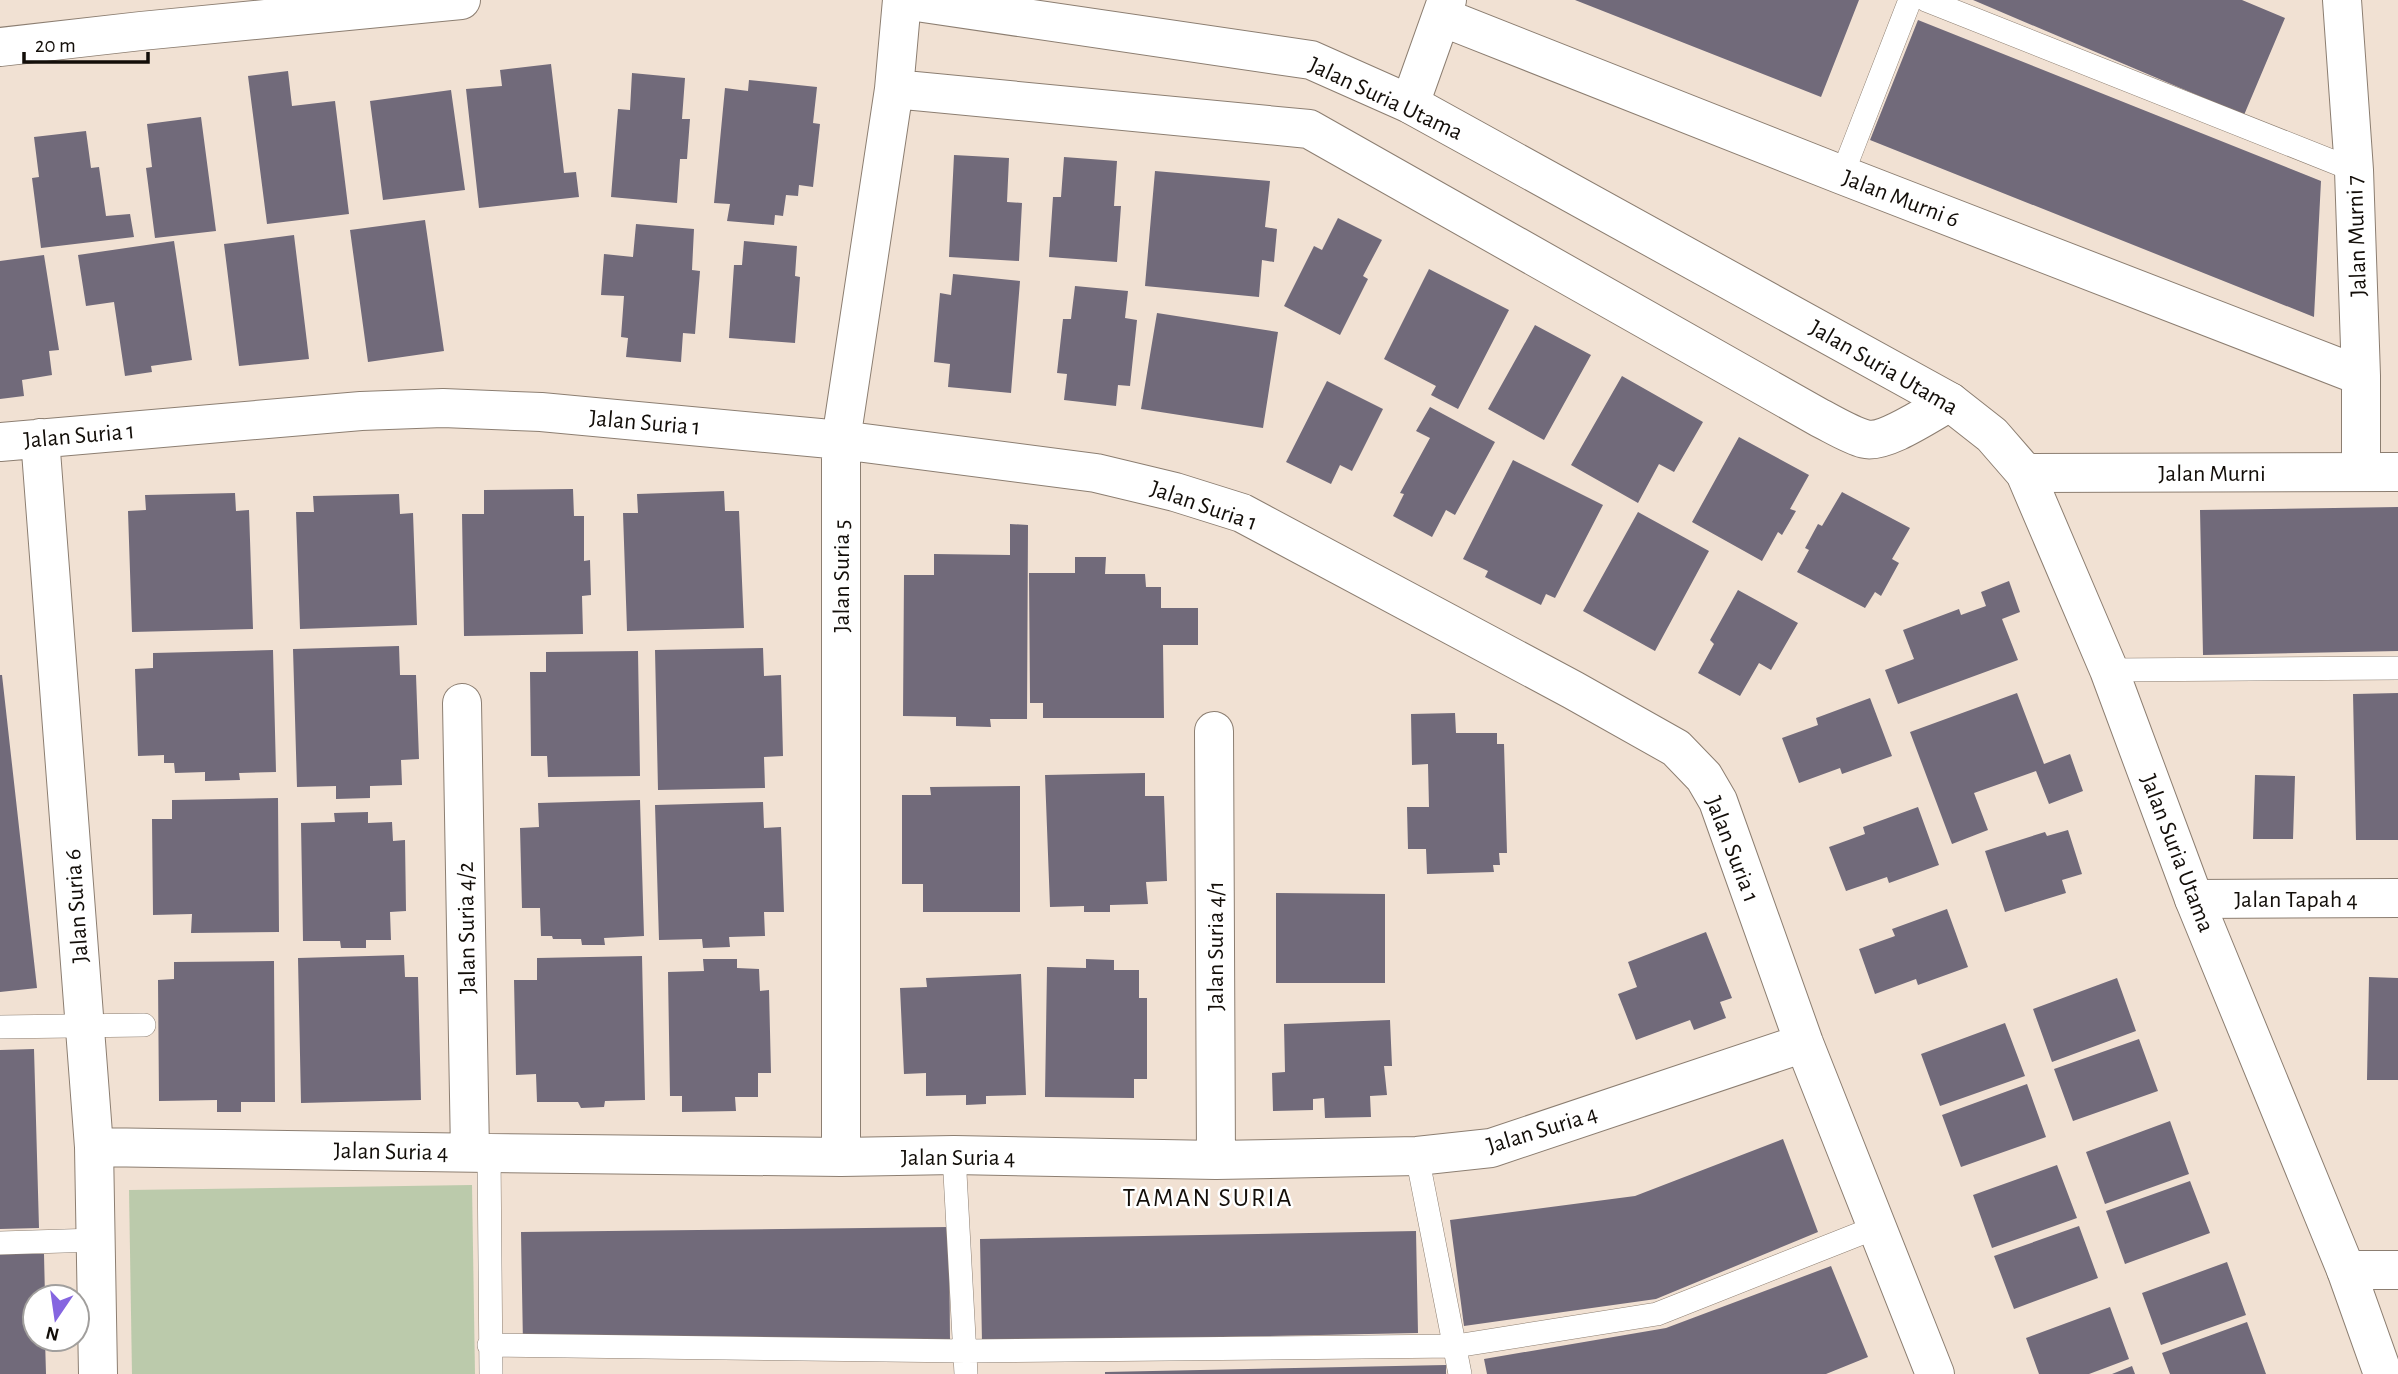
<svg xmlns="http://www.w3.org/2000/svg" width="2398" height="1374" viewBox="0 0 2398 1374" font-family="'Alegreya Sans',sans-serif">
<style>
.green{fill:#bbcaab}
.building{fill:#716a7a}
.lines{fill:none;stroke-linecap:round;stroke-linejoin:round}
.service-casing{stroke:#8c7e71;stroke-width:24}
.minor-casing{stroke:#8c7e71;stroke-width:40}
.secondary-casing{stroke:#8c7e71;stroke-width:40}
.service{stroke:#fff;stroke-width:23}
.minor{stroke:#fff;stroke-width:38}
.secondary{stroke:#fff;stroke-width:38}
.labels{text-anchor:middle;stroke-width:5;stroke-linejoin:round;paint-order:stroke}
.street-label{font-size:24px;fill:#130e09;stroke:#fff}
.neighbourhood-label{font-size:26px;letter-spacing:2px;fill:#130e09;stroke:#fff}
</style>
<rect width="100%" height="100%" fill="#f1e1d3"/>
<!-- green -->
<path class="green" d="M472,1185l3,189h-343l-3,-184z"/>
<!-- building -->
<path class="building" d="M1575,0h284l-38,97z
M1973,0h269l43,18 -41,97z
M1918,20l403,161 -7,136 -444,-177z
M551,64l13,109 12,-1 3,25 -100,11 -13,-119 36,-3 -2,-16z
M288,71l4,35 43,-5 14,113 -82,10 -19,-148z
M632,73l53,5 -3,41h8l-3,40h-7l-3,44 -66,-6 7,-88 12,1z
M749,80l68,7 -4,36 7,1 -7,63 -14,-2 -1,11 -12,-1 -3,21 -8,-1 -1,10 -47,-4 3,-17 -16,-1 11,-115 23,3z
M451,90l14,100 -82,10 -13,-99z
M201,117l15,114 -61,7 -9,-70 6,-1 -5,-43z
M86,131l5,37 8,-1 7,49 24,-2 4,23 -93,11 -9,-70 7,-1 -5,-40z
M954,155l55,3 -2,44 15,1 -3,58 -70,-4z
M1064,157l53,4 -3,45h7l-4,56 -68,-5 4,-60h8z
M1155,171l115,10 -5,46 12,2 -3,33 -12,-2 -3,37 -114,-11z
M1338,218l44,22 -19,36 5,3 -28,56 -56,-29 30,-60 8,4z
M425,220l19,131 -76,11 -18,-132z
M636,224l58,5 -2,41 8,1 -5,63 -12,-1 -2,29 -55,-5 2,-19 -7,-1 3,-41 -23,-1 3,-41 29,3z
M294,235l15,124 -70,7 -15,-122z
M174,241l18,119 -41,6 1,6 -27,4 -11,-74 -28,4 -8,-51z
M744,241l53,5 -2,30 5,1 -5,66 -66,-5 5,-73h8z
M44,255l15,95 -10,1 3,24 -30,5 2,16 -24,3v-138z
M1429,269l80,41 -51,99 -27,-14 5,-9 -52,-27z
M953,274l67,7 -9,112 -63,-6 2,-23 -16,-2 6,-69 11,2z
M1075,286l53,5 -3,27 12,2 -7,66 -12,-1 -2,21 -52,-6 3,-26 -10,-1 6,-54h8z
M1157,313l121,19 -15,96 -122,-19z
M1535,325l56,30 -47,85 -56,-31z
M1622,376l81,46 -29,50 -15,-8 -21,39 -67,-38z
M1327,381l56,28 -31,62 -12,-6 -9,19 -45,-22z
M1430,407l65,35 -40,73 -9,-5 -14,27 -39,-21 11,-22 -4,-1 30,-55 -14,-7z
M1739,437l70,38 -19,34 6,2 -14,24 -4,-3 -16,29 -70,-39z
M1513,460l90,45 -48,93 -9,-4 -5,11 -56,-28 3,-6 -25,-12z
M573,489l1,27h10v45l6,-1 1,35 -9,1 1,38 -119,2 -2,-122h22v-24z
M724,491l1,20h14l5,117 -117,3 -4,-118h15l-1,-19z
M1842,492l68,36 -18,31 7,4 -18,33 -6,-4 -10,16 -68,-36 12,-22 -4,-2 13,-24 4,2z
M235,493l1,18 13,-1 4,119 -121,3 -4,-121 18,-1 -1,-15z
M399,494l1,20 13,-1 4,112 -117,4 -4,-117h18l-1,-16z
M2398,507v144l-195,4 -3,-145z
M1638,512l71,39 -54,100 -72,-40z
M1010,524l18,1 -1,194h-37l1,8 -35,-1v-9l-53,-1 1,-141h30v-21l76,1z
M1075,557h31l-1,17h40l1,13h15v21h37v37h-35l1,73h-121v-15h-13l-1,-130h46z
M2009,581l11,31 -18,7 16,41 -120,44 -13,-34 29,-11 -11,-29 56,-21 2,6 25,-9 -5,-14z
M1738,590l60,33 -27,47 -12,-7 -19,33 -42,-23 16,-29 -4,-4z
M399,646l1,29h16l3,84 -18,1 1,25 -32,1v12l-34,1v-13l-39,1 -4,-138z
M763,648l1,28 17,-1 2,81 -19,1 1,31 -107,2 -3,-140z
M273,650l3,122 -37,1 1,7 -35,1v-9l-30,1 -1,-10h-10v-8l-26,1 -3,-87 18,-1v-15z
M638,651l2,125 -92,1 -1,-21h-16l-1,-84h16v-20z
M0,675h2l35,313 -37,4z
M2017,693l27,71 26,-10 13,37 -34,13 -13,-33 -62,22 14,37 -36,14 -42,-112z
M2398,693v147h-42l-3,-146z
M1870,698l22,58 -50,18 -2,-6 -41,15 -17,-45 36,-13 -2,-7z
M1455,713l1,20h41v11h7l3,109h-8l1,12h-7l1,7 -67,2 -1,-25h-18l-1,-42h22l-1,-43 -16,1 -1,-51z
M1145,773v23h19l3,85 -21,1 2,22 -38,1v7h-26v-6l-34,1 -5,-132z
M2255,775l40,1 -2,63h-40z
M1020,786v126h-97v-28h-21v-89h29l-1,-8z
M278,798l1,134 -88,1 1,-19 -39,1 -1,-96h20v-19z
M640,800l4,136 -40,2 1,7h-23l-1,-6h-28l-1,-3h-11l-1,-28h-18l-2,-80 19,-1 -1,-24z
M763,802l1,26 17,-1 3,85h-20l1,24 -36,1 1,10 -27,1 -1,-9 -43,1 -4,-135z
M1918,807l21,58 -50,18 -2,-6 -41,14 -17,-44 36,-13 -2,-7z
M368,812v11l24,-1 1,19 12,-1 1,71 -16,1 1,28h-25v8h-25l-1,-7h-37l-2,-118 34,-1 -1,-9z
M2068,830l14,44 -20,6 4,13 -61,19 -20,-61 60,-19 2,4z
M1276,893l109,1v89h-109z
M1947,909l21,58 -50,18 -2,-6 -41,15 -16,-45 36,-13 -3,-7z
M1706,932l26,66 -12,4 6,16 -32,12 -4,-10 -54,20 -18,-46 19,-7 -9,-25z
M404,955l1,22h13l3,123 -120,3 -3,-145z
M642,956l3,144 -40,1 -1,6 -23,1 -3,-6h-41l-1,-28 -20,1 -2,-95h23v-22z
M703,959h34v9l22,1 1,22 9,-1 2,83h-13v24h-23l1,14 -54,1v-16h-12l-2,-124 36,-1z
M1086,959l28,1v10h25v28h8v81h-13v19l-89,-1 2,-130 39,1z
M274,961l1,141h-34v10h-24v-12l-58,1 -1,-121 16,-1v-17z
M1021,974l5,121 -40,1v8l-20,1v-10l-40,1v-23l-22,1 -4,-86 27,-1 -1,-9z
M2369,977l29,1v102h-31z
M2117,978l19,53 -84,31 -19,-53z
M1390,1020l2,46h-8l3,29 -17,1 1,21 -46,1 -1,-20 -11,1v11l-40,1 -1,-38 13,-1 -1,-48z
M2005,1023l20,53 -85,30 -19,-52z
M2139,1039l19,52 -85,30 -19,-52z
M34,1049l5,179 -39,1v-179z
M2027,1084l19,53 -85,30 -19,-52z
M2170,1121l19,53 -84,30 -19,-52z
M1783,1139l35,93 -162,67 -192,27 -14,-106 185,-24z
M2057,1165l20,53 -85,30 -19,-53z
M2190,1181l20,52 -85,31 -19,-53z
M2079,1226l19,52 -84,31 -20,-53z
M949,1227l1,114 -427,4 -2,-113z
M1416,1231l2,102 -436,9 -2,-103z
M0,1254h44l1,43h-10v42h10l1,35h-46z
M2227,1262l19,53 -85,30 -19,-52z
M1831,1266l37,91 -42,17h-339l-3,-15 182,-31z
M2110,1307l19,52 -40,15h-50l-13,-36z
M2247,1322l19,52h-96l-8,-21z
M1446,1365v9h-341v-2z
M2132,1366l3,8h-23z"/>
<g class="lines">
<defs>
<path id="service" d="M1926,0l428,170
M1842,175l68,-175
M2109,670l289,-2
M0,1027l144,-2
M489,1153l2,221
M954,1155l12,219
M1417,1156l43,218
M0,1243l96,-3
M489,1345l477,6 490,-5 201,-32 220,-87"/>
<path id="minor" d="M2342,0l12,170 7,206v96
M1442,17l400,158 519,201
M894,89l415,40 511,289c14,7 30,17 45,21 20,5 66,-27 85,-37
M1410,104l37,-104
M40,438l54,709 4,227
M0,442l361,-31 82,-3 98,4 300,28 255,33 79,19 67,21 331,177 103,58 28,29 14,24 86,242 131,331
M2025,473l373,-1
M462,703l8,449
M1214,731l2,429
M2194,899l204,-1
M94,1147l395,6 352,4 113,-2 262,5 201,-4 74,-8 313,-105
M841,1157v-717l53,-351 8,-89
M2346,1270h52"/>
<path id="secondary" d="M903,0l408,60 99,44 540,298 42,33 33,38 84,197 85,229 152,371 37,104
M0,47l141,-16 320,-31"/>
</defs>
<!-- service casing -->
<use href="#service" class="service-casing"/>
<!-- minor casing -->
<use href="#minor" class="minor-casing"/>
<!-- secondary casing -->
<use href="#secondary" class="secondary-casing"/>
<!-- service -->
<use href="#service" class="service"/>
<!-- minor -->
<use href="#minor" class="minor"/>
<!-- secondary -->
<use href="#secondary" class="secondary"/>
</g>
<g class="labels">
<!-- street labels -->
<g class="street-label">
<text transform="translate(1386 98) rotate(25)" y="8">Jalan Suria Utama</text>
<text transform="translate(1901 198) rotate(21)" y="8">Jalan Murni 6</text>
<text transform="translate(2356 236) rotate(-92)" y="8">Jalan Murni 7</text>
<text transform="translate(1884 367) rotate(30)" y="8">Jalan Suria Utama</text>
<text transform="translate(645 422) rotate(5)" y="8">Jalan Suria 1</text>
<text transform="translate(79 435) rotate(-5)" y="8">Jalan Suria 1</text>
<text x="2212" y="481">Jalan Murni</text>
<text transform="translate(1204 505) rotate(19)" y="8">Jalan Suria 1</text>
<text transform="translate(841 576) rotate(-90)" y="8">Jalan Suria 5</text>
<text transform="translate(1733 849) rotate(69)" y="8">Jalan Suria 1</text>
<text transform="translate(2178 853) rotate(69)" y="8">Jalan Suria Utama</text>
<text x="2296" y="907">Jalan Tapah 4</text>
<text transform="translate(76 906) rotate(-94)" y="8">Jalan Suria 6</text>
<text transform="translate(466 928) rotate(-91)" y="8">Jalan Suria 4/2</text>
<text transform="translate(1215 946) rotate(-90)" y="8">Jalan Suria 4/1</text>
<text transform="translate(1542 1129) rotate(-17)" y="8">Jalan Suria 4</text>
<text transform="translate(391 1151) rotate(1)" y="8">Jalan Suria 4</text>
<text x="958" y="1165">Jalan Suria 4</text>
</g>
<!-- neighbourhood labels -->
<g class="neighbourhood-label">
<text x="1208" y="1206">TAMAN SURIA</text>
</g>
</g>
<!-- north arrow -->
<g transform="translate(56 1318) rotate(193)"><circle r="33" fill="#ffffff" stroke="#a19f9d" stroke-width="2"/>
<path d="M0-5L12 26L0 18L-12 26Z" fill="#8565e0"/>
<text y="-10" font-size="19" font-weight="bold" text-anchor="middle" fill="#130e09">N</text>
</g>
<!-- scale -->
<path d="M24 52v10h124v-10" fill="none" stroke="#130e09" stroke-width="3.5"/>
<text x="35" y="52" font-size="21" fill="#130e09" stroke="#ffffff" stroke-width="5" paint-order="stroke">20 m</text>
</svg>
